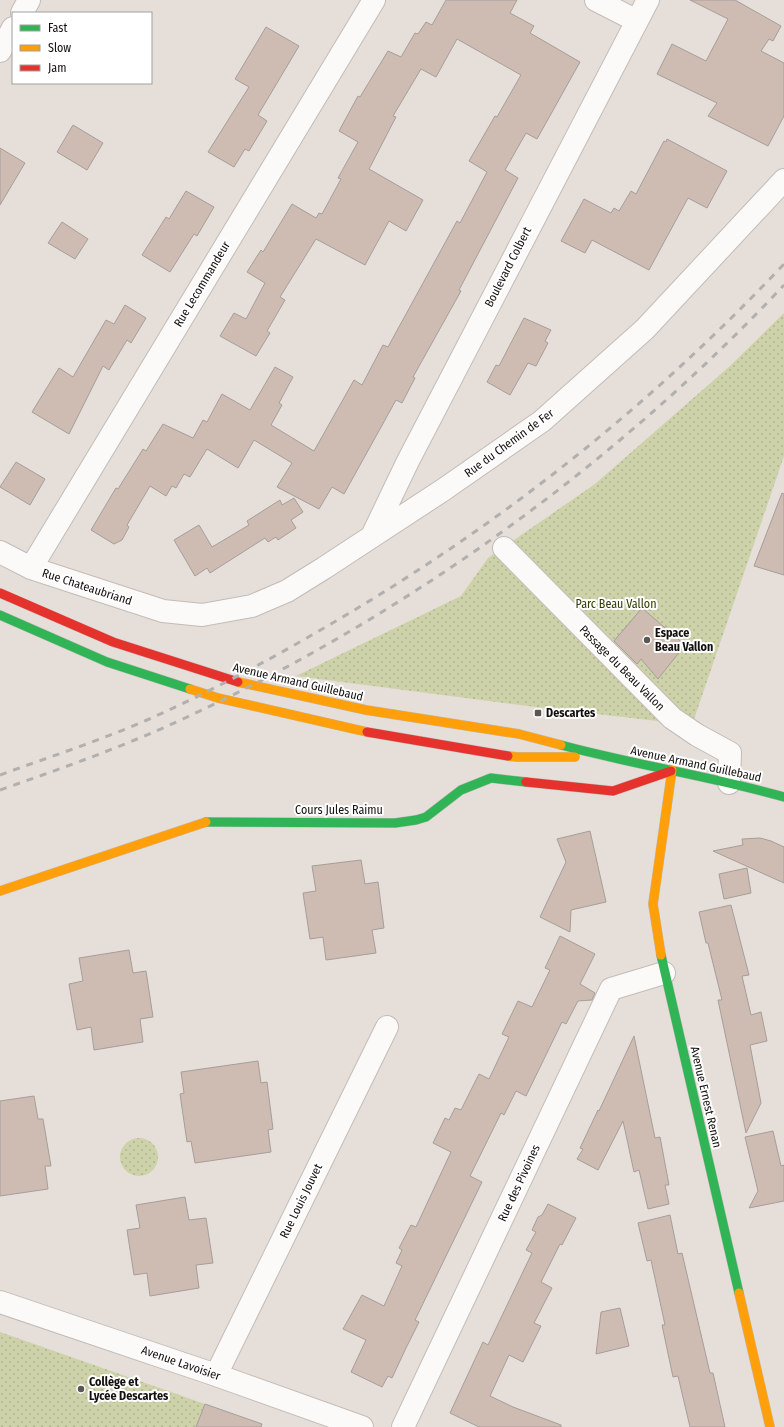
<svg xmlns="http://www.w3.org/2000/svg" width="784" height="1427" viewBox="0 0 784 1427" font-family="'Fira Sans Condensed',sans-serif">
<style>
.grass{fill:url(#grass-dots)}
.building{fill:#cebcb2;stroke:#a59e9b}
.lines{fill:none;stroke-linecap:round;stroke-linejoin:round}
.street-casing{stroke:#c2bcb8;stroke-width:24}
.fast-casing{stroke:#c2bcb8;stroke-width:10}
.slow-casing{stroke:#c2bcb8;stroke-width:10}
.jam-casing{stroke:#c2bcb8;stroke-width:10}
.street{stroke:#fbfaf9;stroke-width:22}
.fast{stroke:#30b455;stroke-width:9}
.slow{stroke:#ff9f0a;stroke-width:9}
.jam{stroke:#e5322d;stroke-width:9}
.rail{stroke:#b2b0ae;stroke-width:3;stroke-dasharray:7 7;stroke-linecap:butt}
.poi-dot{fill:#5d5754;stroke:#fff;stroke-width:1.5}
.labels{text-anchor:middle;stroke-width:4;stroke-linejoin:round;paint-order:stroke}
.street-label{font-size:12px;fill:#130f0c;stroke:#fff}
.park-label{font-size:12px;fill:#323c00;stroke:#fff}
.poi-label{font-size:12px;font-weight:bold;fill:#130f0c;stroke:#fff;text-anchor:start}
</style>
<defs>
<pattern id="grass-dots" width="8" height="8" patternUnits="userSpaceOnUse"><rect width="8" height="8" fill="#cdd2a9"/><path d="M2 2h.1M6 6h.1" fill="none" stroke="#afb390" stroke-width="1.8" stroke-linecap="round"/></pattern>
</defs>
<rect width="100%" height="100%" fill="#e6ded9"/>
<!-- grass -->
<path class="grass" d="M784,313v143l-92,269 -156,-18 -240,-31 165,-80 27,-38 107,-74 135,-118z
M120 1157a19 19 0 1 1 38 0a19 19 0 1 1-38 0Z
M0,1332l205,72 -9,23h-196z"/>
<!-- building -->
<path class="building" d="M446,0h71l-7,13 24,13 -4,7 50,29 -43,77 -11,-6 -21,37 13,8 -59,112 2,1 -48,86 2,1 -13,25 -6,-3 -52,94 -12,-7 -13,22 -42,-22 15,-24 -38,-23 -16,28 -31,-19 -17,28 -6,-3 -8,14 -4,-2 -6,10 -16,-10 -23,39 2,2 -7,13 -8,4 -23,-14 25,-42 2,1 25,-40 3,2 17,-27 30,14 10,-18 4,2 15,-28 28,16 25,-43 18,10 -14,26 3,2 -11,20 43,26 40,-71 8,5 21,-40 5,2 69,-126 3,2 27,-51 -18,-11 26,-45 2,1 24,-42 -64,-36 -21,38 -15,-8 -28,47 3,1 -27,52 54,31 -17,31 -17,-10 -24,44 -49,-26 -36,58 5,3 -18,31 3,2 -14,23 -36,-20 14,-23 12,6 19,-36 -18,-11 14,-22 2,2 29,-48 24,14 3,-5 3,1 19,-35 -3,-1 20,-36 -19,-11 19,-35 2,1 28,-46 13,6 14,-24 3,1 8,-12 6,3z
M690,0h45l46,26 -8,15 -4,-2 -8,12 23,12v53l-16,30 -60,-30 9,-13 -60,-29 15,-30 34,17 22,-42z
M266,27l33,19 -41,69 9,6 -18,30 -4,-2 -11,18 -26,-15 41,-65 -14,-8z
M73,125l30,18 -16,27 -30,-18z
M667,139l60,32 -20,37 -19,-10 -39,72 -57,-30 -7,13 -24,-12 23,-42 27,14 3,-5 5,3 12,-20 5,3 28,-53 2,1z
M0,148l25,15 -25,42z
M186,191l28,16 -17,29 -3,-2 -24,38 -28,-17 24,-38 3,2z
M62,222l26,17 -13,20 -27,-16z
M125,305l21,13 -15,25 -4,-3 -18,30 -6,-4 -34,68 -37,-22 27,-44 14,9 33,-57 8,4z
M524,318l27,12 -6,11 3,2 -12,23 -8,-3 -18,32 -23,-13 9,-17 3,1z
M16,462l29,17 -15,26 -30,-18z
M782,493l2,1v81l-30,-9z
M294,498l9,14 -12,8 5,8 -18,12 -2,-3 -8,5 -3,-4 -55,35 -3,-5 -12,8 -21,-36 25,-15 13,22 37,-22 -2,-4 33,-21 2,5z
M642,608l43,37 -27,34 -17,-20 -4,5 -23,-23z
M590,831l16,71 -35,8 -1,22 -30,-15 26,-55 -9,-23z
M760,838l11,3 13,6v36l-71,-32 30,-6 -1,-6z
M361,860l4,24 13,-2 6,46 -12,2 4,23 -50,7 -3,-23 -13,2 -7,-46 13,-2 -4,-25z
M747,868l4,25 -27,6 -5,-25z
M731,905l18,70 -7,1 9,39 10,-3 6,29 -17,4 11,58 -15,30 -28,-133h4l-14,-57h-2l-7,-31z
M560,936l35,18 -15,30 15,9 -3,7 -14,1 -12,23 -4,-2 -36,74 -10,-5 -12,24 -3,-2 -31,63 12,6 -67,138 4,2 -13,26 -14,30 -4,-2 -6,11 -31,-15 15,-32 -23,-11 19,-34 22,11 18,-40 -6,-3 6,-13 -3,-2 12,-23 5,2 35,-75 -18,-9 12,-25 4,2 6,-12 6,2 18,-36 10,5 20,-42 -7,-3 16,-33 14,6 18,-37 -5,-2z
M129,950l4,23 13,-2 7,46 -13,2 3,23 -49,8 -3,-23 -14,3 -8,-46 14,-3 -4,-23z
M634,1036l21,102 5,-1 9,48h-4l4,19 -21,5 -9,-39 -5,2 -11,-51 -25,49 -21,-11 6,-10 -3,-1 18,-38 1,1z
M258,1061l3,22 6,-1 6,47 -5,1 3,22 -76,11 -4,-22 -4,1 -7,-48 4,-1 -3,-21z
M34,1096l4,23h5l8,47h-6l3,23 -48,7v-95z
M773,1131l8,35 3,-1v36l-35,7 9,-17 -13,-54z
M185,1197l4,23 17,-2 7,45 -17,2 3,23 -49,8 -3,-23 -13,2 -7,-45 13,-2 -4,-23z
M548,1204l28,14 -14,27 -2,-1 -19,38 11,6 -18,35 7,3 -18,36 -14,-7 -19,41 23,11 48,18v2h-82l-29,-14 33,-71 5,3 44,-92 -6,-3 10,-18 -4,-2 6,-13 4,-2z
M670,1215l8,39 4,-1 28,120h3l12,54h-35l-12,-51 -5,1 -11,-52h3l-14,-65 -4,1 -9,-38z
M620,1308l9,38 -33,8 5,-42z
M205,1404l57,20 -1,3h-65z"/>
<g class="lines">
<defs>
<path id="street" d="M596,0l41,21
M22,13l7,-13
M0,51l13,-23
M372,536l36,-75 240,-461
M504,548l168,170 25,17 33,18 -1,30
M0,552l31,16 132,43 39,4 50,-9 35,-15 37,-23 119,-78 99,-69 103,-92 139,-149
M31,568l343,-568
M0,1302l216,73 146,52
M216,1375l171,-348
M403,1427l208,-438 53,-16"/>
<path id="fast" d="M0,615l107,47 83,27
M561,745c74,20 149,31 223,52
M206,822l189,1 21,-3 10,-3 35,-27 30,-12 35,4
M661,955l78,338"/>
<path id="slow" d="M238,682l128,28 153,24 42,11
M190,689l28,9 149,34
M508,756l9,1h58
M0,891l206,-69
M661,955l-8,-51 19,-134
M739,1293l31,134"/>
<path id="jam" d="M0,593l113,49 125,40
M367,732l141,24
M526,782l87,9 58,-20"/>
</defs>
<!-- street casing -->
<use href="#street" class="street-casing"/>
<!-- fast casing -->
<use href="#fast" class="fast-casing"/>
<!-- slow casing -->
<use href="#slow" class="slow-casing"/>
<!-- jam casing -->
<use href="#jam" class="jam-casing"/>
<!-- street -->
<use href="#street" class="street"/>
<!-- fast -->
<use href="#fast" class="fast"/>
<!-- slow -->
<use href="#slow" class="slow"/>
<!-- jam -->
<use href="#jam" class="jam"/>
<!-- rail -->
<path class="rail" d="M0,775c49,-18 99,-34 147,-55 65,-29 128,-63 189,-99 168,-99 314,-215 448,-357
M0,790c63,-22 125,-44 185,-72 222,-103 432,-255 599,-433"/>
</g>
<!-- markers -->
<g class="poi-dot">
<circle cx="647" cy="640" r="4"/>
<rect x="534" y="709" width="8" height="8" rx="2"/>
<circle cx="81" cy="1389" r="4"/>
</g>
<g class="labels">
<!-- street labels -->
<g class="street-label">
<text transform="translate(508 267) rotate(-63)" y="4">Boulevard Colbert</text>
<text transform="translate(202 284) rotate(-59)" y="4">Rue Lecommandeur</text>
<text transform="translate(509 443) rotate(-36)" y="4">Rue du Chemin de Fer</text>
<text transform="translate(87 587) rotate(18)" y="4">Rue Chateaubriand</text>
<text transform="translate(622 668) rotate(45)" y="4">Passage du Beau Vallon</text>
<text transform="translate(298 682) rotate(13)" y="4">Avenue Armand Guillebaud</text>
<text transform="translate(696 764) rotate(12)" y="4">Avenue Armand Guillebaud</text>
<text x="339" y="814">Cours Jules Raimu</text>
<text transform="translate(706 1097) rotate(77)" y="4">Avenue Ernest Renan</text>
<text transform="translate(519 1183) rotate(-65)" y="4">Rue des Pivoines</text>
<text transform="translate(301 1201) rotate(-64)" y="4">Rue Louis Jouvet</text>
<text transform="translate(181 1363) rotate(19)" y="4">Avenue Lavoisier</text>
</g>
<!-- park labels -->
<g class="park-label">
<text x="616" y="608">Parc Beau Vallon</text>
</g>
<!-- poi labels -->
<g class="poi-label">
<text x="655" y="637">Espace<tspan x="655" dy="14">Beau Vallon</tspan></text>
<text x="546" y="717">Descartes</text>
<text x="89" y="1386">Collège et<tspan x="89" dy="14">Lycée Descartes</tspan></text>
</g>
</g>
<!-- legend -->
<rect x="12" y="12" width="140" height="72" fill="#ffffff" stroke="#a19f9e"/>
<rect x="20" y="25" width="20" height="6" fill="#30b455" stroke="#a19f9e"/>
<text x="48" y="32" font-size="12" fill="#130f0c">Fast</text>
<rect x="20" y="45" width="20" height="6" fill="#ff9f0a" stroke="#a19f9e"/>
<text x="48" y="52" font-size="12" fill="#130f0c">Slow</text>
<rect x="20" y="65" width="20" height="6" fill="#e5322d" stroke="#a19f9e"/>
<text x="48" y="72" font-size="12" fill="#130f0c">Jam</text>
</svg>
